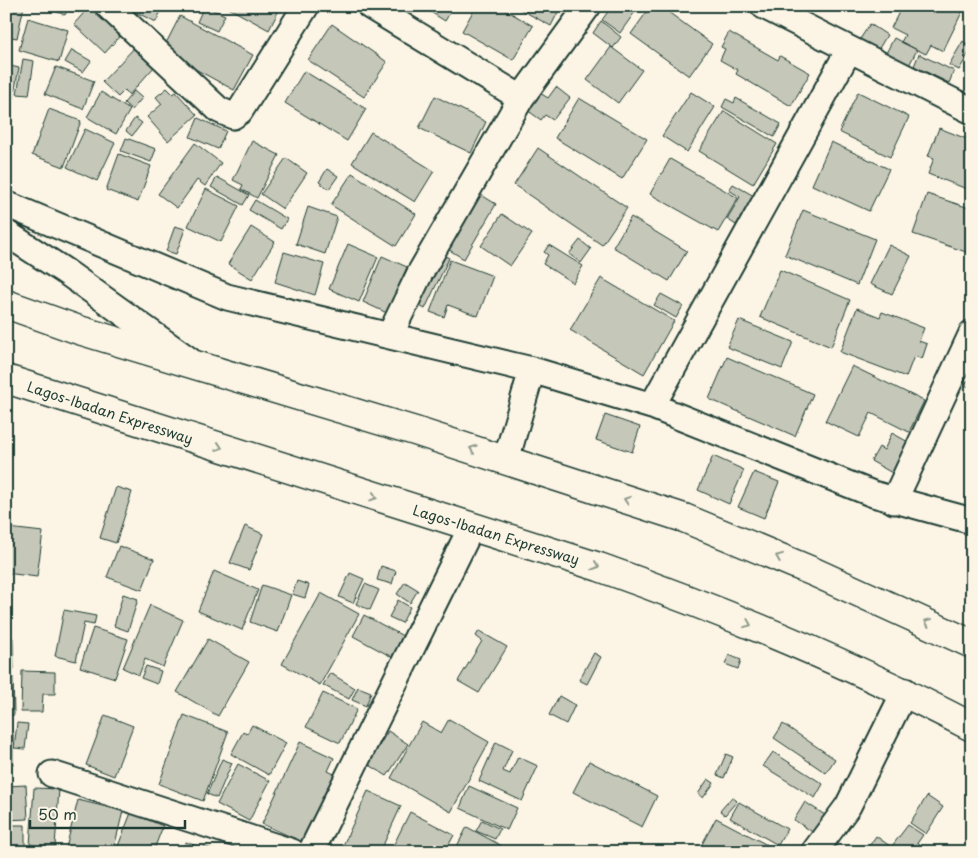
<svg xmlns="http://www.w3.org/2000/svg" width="978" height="858" viewBox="0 0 978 858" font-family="'Playpen Sans',sans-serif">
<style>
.building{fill:#c5c7b9;stroke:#1f3d34}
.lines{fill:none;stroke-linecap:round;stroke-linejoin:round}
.minor-casing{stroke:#1f3d34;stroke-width:29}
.highway-casing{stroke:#1f3d34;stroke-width:31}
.minor{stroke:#fcf5e5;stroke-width:25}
.highway{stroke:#fcf5e5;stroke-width:28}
.oneway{stroke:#8e998c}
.labels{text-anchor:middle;stroke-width:4;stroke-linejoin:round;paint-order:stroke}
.street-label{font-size:14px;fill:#1f3d34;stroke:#fcf5e5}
</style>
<rect width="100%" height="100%" fill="#fcf5e5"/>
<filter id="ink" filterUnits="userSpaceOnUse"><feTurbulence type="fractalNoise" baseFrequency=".02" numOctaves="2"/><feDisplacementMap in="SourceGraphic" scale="10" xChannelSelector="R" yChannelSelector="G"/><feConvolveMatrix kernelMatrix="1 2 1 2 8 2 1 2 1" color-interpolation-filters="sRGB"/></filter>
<g filter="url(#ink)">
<!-- building -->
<path class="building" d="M6,6h18l-7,32 -11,-2z
M43,6h26l-4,9z
M90,6h9l26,24 -20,23 -31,-29z
M135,6h28l-7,16 -23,-11z
M204,6l21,9 -8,16 -20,-9z
M225,6h56l-12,24z
M421,6h33l-9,15z
M476,6h23l34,20 -20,34 -51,-29z
M514,6h44l2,2 -9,18z
M612,6h27l-19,27 -18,-13z
M651,6h9l52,38 -23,32 -58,-42z
M790,6h17l-5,10z
M902,6h63l-22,45 -12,-6 -5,9 -25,-12 4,-7 -14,-7z
M180,16l73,39 -19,35 -72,-39z
M28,18l40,12 -9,32 -40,-12z
M601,21l20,16 -8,11 -20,-15z
M332,24l55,38 -23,35 -56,-37z
M870,24l17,11 -9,15 -18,-11z
M729,32l49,28 2,-4 30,17 -19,33 -55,-32 2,-4 -18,-10 5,-11 -4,-2z
M894,38l23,12 -10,19 -23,-12z
M963,41l9,7 -13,22 -10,-5z
M6,45l5,1 -3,16 -2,-1z
M135,47l20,19 -26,29 -4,-5 -7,7 -16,-15z
M611,47l31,23 -24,33 -31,-23z
M72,50l19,11 -8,11 -18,-10z
M919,54l35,17 -5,12 -35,-17z
M23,59l11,2 -5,34 -12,-1z
M6,65l13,3 -6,31 -7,-1z
M56,67l38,14 -11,28 -38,-15z
M304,71l62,38 -19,32 -62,-38z
M556,87l14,11 -17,22 -8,-5 -4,5 -14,-10 13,-17 8,5z
M167,88l6,6 3,-2 21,23 -29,26 -21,-24 15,-13 -6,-7z
M134,91l8,7 -10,12 -8,-7z
M101,92l29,18 -14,24 -29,-17z
M691,92l24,15 -28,45 -25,-16z
M858,92l51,25 -19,40 -51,-25z
M435,96l51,26 -15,31 -52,-25z
M579,98l68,41 -25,40 -67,-41z
M736,98l45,26 -7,13 -52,-30 4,-8 8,4z
M49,109l32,12 -17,46 -32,-12z
M724,111l53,33 -24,40 -54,-33z
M135,118l7,5 -10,13 -6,-5z
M198,118l28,13 -8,18 -28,-12z
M939,128l33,13v50l-44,-17 6,-16 -6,-2z
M85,129l30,14 -18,38 -30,-14z
M371,132l63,39 -19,31 -63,-39z
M126,138l30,11 -5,13 -30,-11z
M252,141l27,14 -22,43 -16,-9 2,-4 -10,-5z
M831,142l58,27 -20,42 -57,-26z
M195,143l26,20 -16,23 -8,-6 -20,28 -19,-14z
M538,148l89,60 -25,37 -88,-60z
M119,154l32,12 -13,36 -32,-12z
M286,158l21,15 -24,36 -22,-15z
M670,159l68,39 -20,34 -68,-38z
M327,169l11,7 -9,13 -10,-7z
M352,173l64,41 -20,32 -65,-41z
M217,177l32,18 -6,10 -32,-18z
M733,184l21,12 -18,29 -9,-6 13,-22 -11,-7z
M206,189l33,17 -18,36 -33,-16z
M478,193l18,11 -32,55 -18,-11z
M927,194l45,15v45l-59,-20z
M255,200l32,19 -6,10 -32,-19z
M308,207l29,10 -12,37 -29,-10z
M803,210l72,29 -18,46 -72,-30z
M502,214l30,20 -22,32 -29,-20z
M631,217l56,34 -18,30 -56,-34z
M175,226l10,3 -9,25 -10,-3z
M251,227l24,15 -23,37 -24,-15z
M580,240l11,9 -10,14 -12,-9z
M348,244l30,13 -19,45 -30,-13z
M549,245l34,21 -10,17 -30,-19 5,-9 -4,-3z
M889,245l22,11 -19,38 -22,-10z
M284,252l40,12 -9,31 -40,-13z
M440,253l9,5 -24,51 -9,-5z
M382,256l25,11 -20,46 -24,-11z
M450,260l43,16 -15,40 -30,-11 -4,12 -14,-5z
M780,270l70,30 -19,47 -71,-30z
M601,278l73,43 -30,53 -74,-44z
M661,294l22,12 -7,12 -22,-13z
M857,308l23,9 2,-5 42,16 -5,13 8,3 -5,15 -8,-3 -8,21 -66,-25z
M739,320l54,22 -11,27 -55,-22z
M727,357l86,37 -18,42 -86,-37z
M852,366l72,35 -15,31 -38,-19 -12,24 -34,-16z
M972,374v15l-7,-4z
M605,415l35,12 -8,25 -36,-12z
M892,433l18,10 -16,31 -23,-13 8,-14 5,3z
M713,456l31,14 -15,34 -31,-14z
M754,472l25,10 -15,36 -26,-11z
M116,487l16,5 -16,51 -16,-5z
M245,526l18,8 -14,36 -19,-7z
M8,528l35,4 -6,45 -31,-4z
M119,546l35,13 -12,31 -35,-13z
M381,566l15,5 -4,13 -15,-4z
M214,571l44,19 -16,40 -44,-19z
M350,573l14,6 -11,24 -14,-6z
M297,581l12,4 -4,13 -13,-4z
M405,582l13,8 -8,13 -13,-9z
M6,584h3l-1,39h-2z
M365,584l14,6 -9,20 -14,-6z
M262,585l29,10 -13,37 -28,-10z
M321,593l38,21 -39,71 -38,-21z
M123,594l15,5 -10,32 -14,-5z
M398,600l12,7 -8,16 -13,-6z
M150,605l33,15 -20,47 -18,-8 -6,16 -16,-7z
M64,610l32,6 -2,9 -10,-2 -8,38 -21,-5z
M364,615l39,21 -11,21 -39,-21z
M93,628l35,11 -13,39 -35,-11z
M479,631l28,16 -28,46 -21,-12 24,-40 -6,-5z
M6,638h7l1,31 -8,1z
M208,639l41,23 -31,54 -41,-24z
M594,653l7,4 -14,27 -8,-4z
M729,655l12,5 -3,9 -13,-5z
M146,666l15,5 -4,13 -16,-6z
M22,671l33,1v22h-12l-1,18h-21z
M330,673l25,15 -6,11 -26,-14z
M6,677h7l1,38 -8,1z
M358,687l13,5 -5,14 -14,-6z
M323,693l34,16 -17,34 -34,-16z
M559,696l16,9 -9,19 -17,-9z
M105,715l28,11 -19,50 -28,-11z
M184,715l44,17 -25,69 -44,-17z
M449,719l40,23 -38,70 -60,-34 31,-56 19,11z
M17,723l11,1 -3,25 -11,-1z
M783,724l52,35 -9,14 -52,-35z
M252,725l34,18 -17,32 -38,-21 12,-22 4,2z
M388,731l20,13 -21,32 -19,-12z
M6,734h7v30h-7z
M300,742l34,16 -6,13 8,4 -31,68 -43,-19z
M496,742l16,8 -9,21 7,3 8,-17 20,9 -16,35 -43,-20z
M773,752l50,32 -8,14 -52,-32z
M726,754l7,3 -9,21 -7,-3z
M222,759l10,4 -15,35 -10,-4z
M589,761l68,35 -15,31 -69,-35z
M238,764l32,17 -21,40 -32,-17z
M708,779l6,4 -11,15 -5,-4z
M26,785l2,34 -22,1v-34z
M469,786l48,22 -10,22 -47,-22z
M34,788l25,1 -4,58 -25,-2z
M368,791l33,15 -21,46h-40z
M927,796l16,11 -17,27 -16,-11z
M732,797l5,4 -12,14 -5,-4z
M78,800l45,11 -10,41h-48z
M739,802l48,27 -9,16 -48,-27z
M805,802l20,13 -11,18 -20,-13z
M410,812l44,23 -9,17h-55z
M131,813l32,13 -10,26 -37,-1z
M716,818l57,30 -1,4h-69l-4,-2z
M482,820l18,9 -5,10 -19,-8z
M6,825h19v27h-19z
M908,825l15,10 -12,17h-11l-8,-6z
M467,827l35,19 -3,6h-45z
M876,836l22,16h-33z
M186,842l13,5 -2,5h-16z
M204,846l15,6h-17z"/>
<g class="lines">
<defs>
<path id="minor" d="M108,6l111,104 14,6 7,-5 66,-105
M370,6l151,92
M764,6l208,105
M6,204l221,93 305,73 120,36 221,88 99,27
M6,233l60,39 123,88
M390,335l30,-62 101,-175 67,-92
M652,406l197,-356
M506,460l26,-90
M894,501l78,-168
M52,774l240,78
M311,852l160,-324
M814,852l34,-46 57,-115"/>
<path id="highway" d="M6,304l73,26 336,101 269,87 130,54 158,72
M6,379l593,188c127,45 253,97 373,160"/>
</defs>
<!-- minor casing -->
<use href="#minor" class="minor-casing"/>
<!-- highway casing -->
<use href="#highway" class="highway-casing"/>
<!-- minor -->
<use href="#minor" class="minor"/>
<!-- highway -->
<use href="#highway" class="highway"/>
</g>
<!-- one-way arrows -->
<defs><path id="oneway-chevron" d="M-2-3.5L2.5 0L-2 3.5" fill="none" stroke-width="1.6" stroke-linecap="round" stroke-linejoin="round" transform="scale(1.25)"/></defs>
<g class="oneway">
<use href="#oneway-chevron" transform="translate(219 447) rotate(18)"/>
<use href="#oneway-chevron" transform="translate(473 449) rotate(-162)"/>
<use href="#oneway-chevron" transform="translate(374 497) rotate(18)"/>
<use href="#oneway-chevron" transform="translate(627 500) rotate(-162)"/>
<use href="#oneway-chevron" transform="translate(779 557) rotate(-158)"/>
<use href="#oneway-chevron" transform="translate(596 566) rotate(18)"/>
<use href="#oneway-chevron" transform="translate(928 622) rotate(-156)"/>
<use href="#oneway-chevron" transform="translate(748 624) rotate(22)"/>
</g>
</g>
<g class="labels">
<!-- street labels -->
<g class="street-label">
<text transform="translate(110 413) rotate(18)" y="5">Lagos-Ibadan Expressway</text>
<text transform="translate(496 535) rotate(17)" y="5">Lagos-Ibadan Expressway</text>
</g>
</g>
<!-- margin -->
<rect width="978" height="858" fill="none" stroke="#fcf5e5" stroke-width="25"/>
<rect x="12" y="12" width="953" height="833" fill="none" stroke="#1f3d34" stroke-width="2" filter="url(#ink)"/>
<!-- scale -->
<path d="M30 820v8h155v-8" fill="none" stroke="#1f3d34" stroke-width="2.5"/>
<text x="38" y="820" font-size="15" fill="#1f3d34" stroke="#fcf5e5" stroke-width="4" paint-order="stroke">50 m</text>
</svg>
